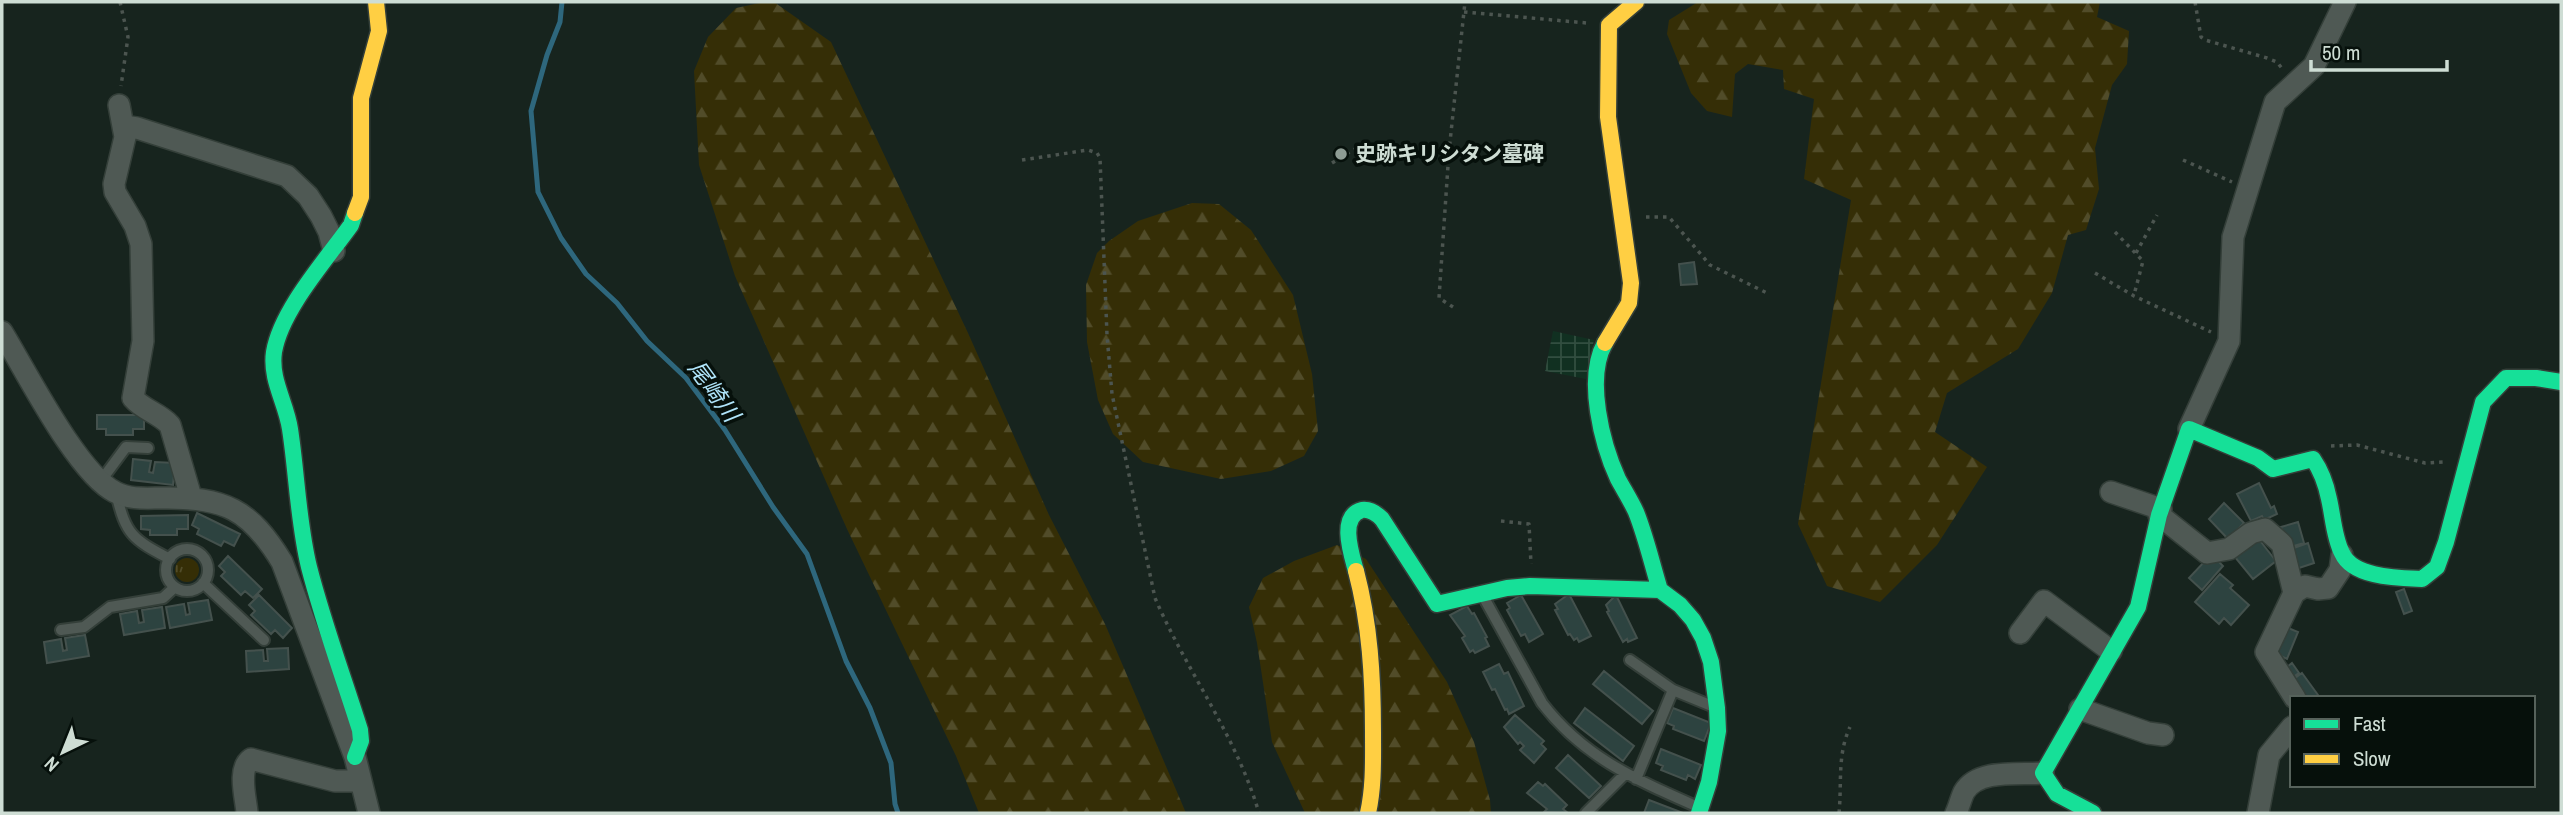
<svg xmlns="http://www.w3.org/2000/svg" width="2563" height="815" viewBox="0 0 2563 815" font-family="'Archivo Narrow','Noto Sans JP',sans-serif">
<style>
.industrial{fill:url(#industrial-grid)}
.grass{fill:url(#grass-tufts)}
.forest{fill:url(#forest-firs)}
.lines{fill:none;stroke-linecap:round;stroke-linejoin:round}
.stream{stroke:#2e677d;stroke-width:5}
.building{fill:#2d4340;stroke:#44514d;stroke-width:2}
.lane-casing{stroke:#343f39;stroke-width:14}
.street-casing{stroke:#343f39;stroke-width:24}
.fast-casing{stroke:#343f39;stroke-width:19}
.slow-casing{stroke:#343f39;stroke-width:19}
.path{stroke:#4c5550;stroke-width:3.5;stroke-dasharray:3.5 5;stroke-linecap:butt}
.lane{stroke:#4f5954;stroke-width:10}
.street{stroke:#4f5954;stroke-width:21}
.fast{stroke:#16e098;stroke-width:16}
.slow{stroke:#ffcf43;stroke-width:16}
.poi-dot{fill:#8e9c94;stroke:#06100b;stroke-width:2.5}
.labels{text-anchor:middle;stroke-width:7;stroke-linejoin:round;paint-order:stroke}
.poi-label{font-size:21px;font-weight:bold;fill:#ceddd4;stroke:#06100b;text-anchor:start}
.water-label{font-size:23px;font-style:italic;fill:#b0e5fb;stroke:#06100b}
</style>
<defs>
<pattern id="industrial-grid" width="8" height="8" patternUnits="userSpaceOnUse" patternTransform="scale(1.75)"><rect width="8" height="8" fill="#113021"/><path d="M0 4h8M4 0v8" fill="none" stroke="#324e40"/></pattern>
<pattern id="grass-tufts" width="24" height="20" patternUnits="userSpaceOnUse" patternTransform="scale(1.75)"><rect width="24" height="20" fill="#352e06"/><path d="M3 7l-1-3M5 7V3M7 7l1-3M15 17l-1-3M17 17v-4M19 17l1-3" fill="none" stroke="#514c29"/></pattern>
<pattern id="forest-firs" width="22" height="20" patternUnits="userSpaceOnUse" patternTransform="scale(1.75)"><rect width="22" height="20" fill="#352e06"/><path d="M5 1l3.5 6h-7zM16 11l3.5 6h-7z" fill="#514c29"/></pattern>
</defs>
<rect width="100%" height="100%" fill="#17241e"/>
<!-- industrial -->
<path class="industrial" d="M1553,331l41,9 -8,39 -41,-8z"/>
<!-- grass -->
<path class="grass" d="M175 570a12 12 0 1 1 24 0a12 12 0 1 1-24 0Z"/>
<!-- forest -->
<path class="forest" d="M764,2h10l57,40 137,291 81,182 56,109 81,189h-207l-23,-57 -109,-227 -112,-253 -36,-111 -5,-94 14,-34 28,-29z
M1698,2h402l-3,15 32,14 -2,33 -15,21 -17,63 4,41 -13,41 -18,5 -16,58 -34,56 -71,44 -12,39 52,35 -50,78 -57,57 -53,-16 -29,-62 53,-324 -47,-21 10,-80 -30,-10 -1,-19 -35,-6 -13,10 -3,43 -25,-6 -16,-18 -24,-59 2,-14z
M1192,203l27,1 32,26 42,65 19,79 6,57 -14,25 -33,15 -50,8 -78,-17 -30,-28 -15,-34 -11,-58 -1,-57 11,-32 12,-12 29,-20z
M1337,545l29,14 81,123 27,60 16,58 1,13h-186l-33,-71 -15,-99 -8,-36 14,-29 31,-17z"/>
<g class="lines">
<!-- stream -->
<path class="stream" d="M562,2l-2,20 -13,33 -16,56 7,81 23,46 25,36 31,29 30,38 39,37 39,52 48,77 34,47 39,107 24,47 21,55 4,41 3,9"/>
</g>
<!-- building -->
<path class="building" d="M1694,262l3,22 -16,1 -2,-21z
M97,415h47v14h-11v6h-27v-6h-9z
M133,459l18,2 -2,11 4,1 2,-11 20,1 -2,22 -42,-5z
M2259,483l12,25 3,-2 3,8 -13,6 -2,-4 -11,5 -14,-27z
M2224,503l20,20 -16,16 -19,-20z
M197,513l43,21 -6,12 -10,-5 -3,5 -24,-12 2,-5 -7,-4z
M188,515v14h-11v6h-27v-5l-9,-1v-13z
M2298,522l6,21 -17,5 -6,-21z
M2257,537l19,24 -23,18 -19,-23z
M2308,543l6,20 -21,7 -5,-20z
M228,556l34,33 -9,9 -8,-7 -4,4 -20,-19 4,-4 -6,-6z
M2213,556l10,10 -21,24 -13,-12 16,-17z
M2220,574l13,11 -3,3 19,17 -18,20 -7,-7 -5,6 -24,-22z
M2404,589l8,22 -8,3 -8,-22z
M1569,594l22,42 -12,6 -2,-4 -3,2 -4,-6 -2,1 -13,-25 3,-1 -3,-5z
M259,595l33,33 -9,10 -8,-8 -4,4 -20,-19 4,-4 -6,-6z
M1521,595l22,39 -14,8 -4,-8 -4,2 -14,-26 3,-2 -3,-5z
M1616,595l21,43 -9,4 -1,-3 -4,3 -16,-30 2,-1 -3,-6z
M208,600l4,20 -42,8 -4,-21 18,-3 2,11 4,-1 -2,-11z
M1467,606l5,8 2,-1 13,24 -2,1 4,8 -14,7 -2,-3 -3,2 -8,-14 3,-2 -15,-21z
M162,607l3,21 -41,7 -4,-21 17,-3 2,12 5,-1 -2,-12z
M2283,626l15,6 -11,27 -15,-7z
M85,635l4,21 -42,7 -3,-21 17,-3 2,12 4,-1 -2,-12z
M288,648l1,21 -42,3 -1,-21 17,-1 1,11h4l-1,-12z
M2292,663l7,10 -9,6 -7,-9z
M1499,664l5,10 4,-2 16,34 -15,8 -2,-5 -2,1 -10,-21 -3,1 -9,-18z
M1604,671l49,40 -11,13 -49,-40z
M2302,673l16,22 -4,3h-11l-12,-17z
M1585,708l49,38 -11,15 -49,-38z
M1673,708l38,15 -7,18 -31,-12 1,-3 -7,-3z
M1515,715l29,26 -3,3 5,5 -12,14 -14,-13 4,-4 -4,-4 -2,2 -14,-17z
M1661,749l40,16 -6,14 -7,-4 -2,5 -25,-10 2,-4 -7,-3z
M1568,755l33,31 -12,12 -33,-30z
M1538,782l5,4 2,-2 22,21 -4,4 5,4 -24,-1 3,-3 -20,-16z
M1649,800l34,13h-39z"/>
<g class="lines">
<defs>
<path id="lane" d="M100,482l26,-35 22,1
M116,493c10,42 16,46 54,66
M166 570a21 21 0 1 1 42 0a21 21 0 1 1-42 0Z
M203,583l61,57
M1483,596l59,107c42,55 95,77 156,104
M61,630l23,-3 26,-20 53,-9 12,-11
M1630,660l43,30 39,16
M1636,779l37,-89
M1586,813l39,-39"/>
<path id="street" d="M119,105l6,32 -11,47 1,8 20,34 6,18 2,97 -10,57c10,12 26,15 37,27l21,72
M124,126l13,2 150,48 21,20 13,20 8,16 5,19
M2,332c24,39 75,141 113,160 15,8 32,6 48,6 61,-1 87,11 119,64l73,195 14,56
M2189,429l40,-88 4,-104 42,-135 39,-36 31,-64
M2111,492l50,17
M2159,515l48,38 22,-4 22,-16 14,-4 17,15 12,49 -28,59 29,46
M2294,593l11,-7 13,3 10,-1 12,-18 2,-15
M2020,633l24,-32 67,50
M2080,709l68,24 15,2
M247,813c-1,-15 -10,-44 4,-54l84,22h26
M1956,813c3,-6 5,-15 8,-21 14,-24 56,-17 79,-19
M2258,813l11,-58 23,-28"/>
<path id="fast" d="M1605,343c-20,35 -3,101 13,136 6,11 13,22 18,33 10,25 16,52 24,78
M1356,571c-4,-15 -18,-55 6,-61 8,-1 15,4 20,9l55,85 70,-16 23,-2 130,4 20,15 13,15 10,18 8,24 6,46 1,23 -9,51 -10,31
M355,757l6,-16 -1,-11c-17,-54 -37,-108 -51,-163 -11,-45 -12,-92 -19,-138 -4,-27 -20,-49 -16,-77 7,-42 52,-92 77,-127l4,-12
M2093,813l-36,-19 -14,-21 95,-166 21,-92 30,-86 69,29 15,11 40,-10c9,13 13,25 16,40 4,17 5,39 13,54 11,25 57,25 80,26l15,-12 9,-25 37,-140 23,-24h30l25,4"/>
<path id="slow" d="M355,213l6,-16v-99l18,-67 -3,-29
M1605,343l24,-40 2,-20 -23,-166 1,-92 27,-23
M1356,571c14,53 17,106 17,161 0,27 1,54 -5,81"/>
</defs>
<!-- lane casing -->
<use href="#lane" class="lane-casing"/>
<!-- street casing -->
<use href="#street" class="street-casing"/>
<!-- fast casing -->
<use href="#fast" class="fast-casing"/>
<!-- slow casing -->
<use href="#slow" class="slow-casing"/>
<!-- path -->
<path class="path" d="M120,2l8,35 -7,49
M2195,2l6,35 4,3 62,18 10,4 7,9
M1464,12l123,11
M1022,160l66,-10 9,3 3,5 7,177 5,59 43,204c32,74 81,137 104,215
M2183,160l49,22
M1332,163l21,-13 10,-4 85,5
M1646,217h23l41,48 59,29
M2115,232l28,29 -9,34
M2136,253l21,-38
M2095,273l39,23 77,36
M1453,307l-14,-9 10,-147 16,-149
M2331,446l26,-1 68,18 18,-1
M1501,521l28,3 2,40
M1839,813c3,-30 -2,-58 11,-86"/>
<!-- lane -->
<use href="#lane" class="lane"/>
<!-- street -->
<use href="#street" class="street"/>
<!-- fast -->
<use href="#fast" class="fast"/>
<!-- slow -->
<use href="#slow" class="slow"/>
</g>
<!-- markers -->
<circle class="poi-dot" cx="1341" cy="154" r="7"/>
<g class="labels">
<!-- poi labels -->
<g class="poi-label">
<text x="1355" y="161">史跡キリシタン墓碑</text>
</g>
<!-- water labels -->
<g class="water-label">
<text transform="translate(714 391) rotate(54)" y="8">尾崎川</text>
</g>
</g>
<!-- border -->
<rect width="2563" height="815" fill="none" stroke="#ceddd4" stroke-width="7"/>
<!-- legend -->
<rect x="2290" y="696" width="245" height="91" fill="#06100b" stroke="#56625b" stroke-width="2"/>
<rect x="2304" y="719" width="35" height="10" fill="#16e098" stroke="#56625b" stroke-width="2"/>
<text x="2353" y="731" font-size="21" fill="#ceddd4">Fast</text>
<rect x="2304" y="754" width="35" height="10" fill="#ffcf43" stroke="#56625b" stroke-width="2"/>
<text x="2353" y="766" font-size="21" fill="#ceddd4">Slow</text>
<!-- north arrow -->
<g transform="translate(63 752) rotate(223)" stroke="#06100b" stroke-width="5" paint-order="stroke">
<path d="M0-5L12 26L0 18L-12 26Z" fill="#ceddd4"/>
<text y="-10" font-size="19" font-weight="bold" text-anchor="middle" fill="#ceddd4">N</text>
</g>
<!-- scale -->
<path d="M2311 60v10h136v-10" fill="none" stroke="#ceddd4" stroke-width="3.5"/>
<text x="2322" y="60" font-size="21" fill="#ceddd4" stroke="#06100b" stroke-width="5" paint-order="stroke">50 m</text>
</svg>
